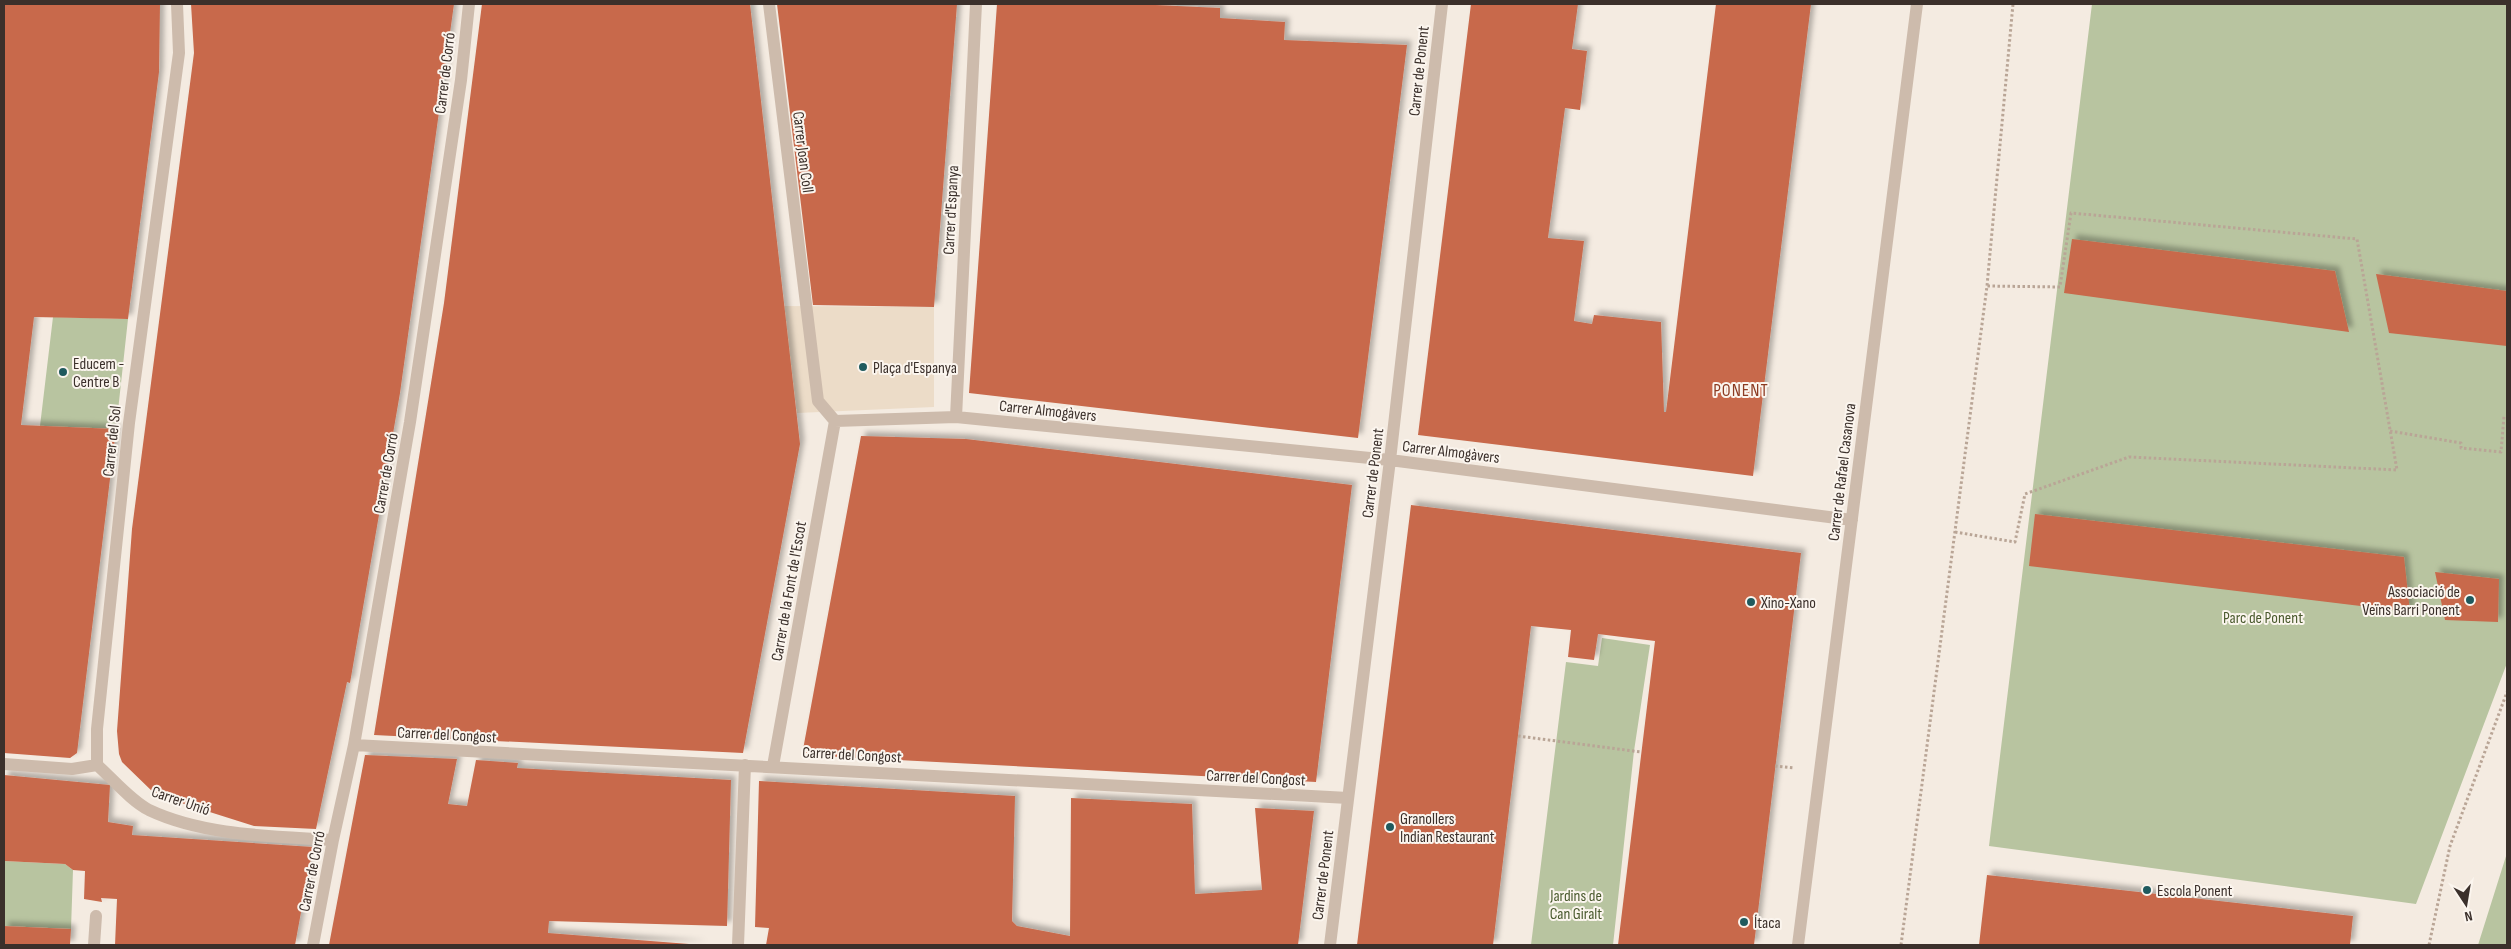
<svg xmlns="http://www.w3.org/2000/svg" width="2511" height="949" viewBox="0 0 2511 949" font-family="'Sofia Sans Condensed',sans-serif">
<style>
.green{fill:#b8c4a0}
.plaza{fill:#ecdcc8}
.building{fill:#c8694b;filter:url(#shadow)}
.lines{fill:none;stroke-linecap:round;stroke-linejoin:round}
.path{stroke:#b9a596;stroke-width:3;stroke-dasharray:2.5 2.5;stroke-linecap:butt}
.lane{stroke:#cdbbac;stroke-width:12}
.street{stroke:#cdbbac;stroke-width:12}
.poi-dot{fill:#1f5a5e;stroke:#fbf5ee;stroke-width:2}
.labels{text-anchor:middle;stroke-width:4;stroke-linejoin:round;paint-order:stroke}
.street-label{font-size:16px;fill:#3b302b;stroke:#fbf5ee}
.poi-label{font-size:16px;fill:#3b302b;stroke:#fbf5ee;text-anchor:start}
.park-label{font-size:16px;fill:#4a5a2e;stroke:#fbf5ee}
.neighbourhood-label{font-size:18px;letter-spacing:1px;fill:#8c3b22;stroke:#fbf5ee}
</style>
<defs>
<filter id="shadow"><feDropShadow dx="4.5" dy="-4.5" stdDeviation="2.5" flood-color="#0004"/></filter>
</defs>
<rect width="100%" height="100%" fill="#f4ebe1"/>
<!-- green -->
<path class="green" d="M2092,4h415v659l-91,241 -427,-58z
M53,317l75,2 -12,110 -76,-3z
M1602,638l48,7 -16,106 -21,194h-82l35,-283 32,4z
M2507,853v92h-29z
M4,861l61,3 8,6 -2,59 -67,-3z"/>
<!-- plaza -->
<path class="plaza" d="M783,306l151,1v100l-137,6z"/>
<!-- building -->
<path class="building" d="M4,4h156l-1,68 -31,247 -94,-2 -13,108 95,4 -39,324 -7,5 -66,-5z
M191,4h263l-54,389 -50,290 -3,-1 -31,147 -62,-3 -98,-31 -34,-33 -3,-8 -2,-23 15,-202 62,-476z
M482,4h268l50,440 -57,309 -369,-18 70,-432z
M777,4h180l-23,303 -121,-2z
M997,4h137l86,4v10l65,4 -1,18 123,5 -49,393 -389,-45z
M1471,4h107l-6,45 15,2 -7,59 -15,-2 -17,130 36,3 -10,80 18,3 2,-9 67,7 3,90h2l50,-408h95l-58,472 -335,-41z
M2072,239l263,32 14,61 -285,-39z
M2376,274l131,17v55l-118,-13z
M861,436l105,3 386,46 -36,297 -514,-27z
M1411,505l390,48 -47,392h-136l37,-304 -57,-7 -4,26 -26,-3 3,-27 -40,-4 -38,319h-136z
M2035,514l369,43 6,55 -381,-46z
M2435,572l64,7 -1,43 -53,-2z
M365,755l92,4 -9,45 19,2 9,-46 42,3 -1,5 214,12 -4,146 -178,-5 -1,12 154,12h-373z
M4,775l106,10 -2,37 25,4 -1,9 181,12 -18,98h-180l2,-46 -16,-1 1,4 -18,-3 1,-28 -12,-1 -8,-6 -61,-3z
M759,781l256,15 -3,125 5,5 53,10 1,-138 121,6 3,90 67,-4 -7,-82 59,3 -16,134h-532l3,-17 -14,-1z
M1987,875l366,41 -3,29h-371z
M4,926l67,3 -1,16h-66z"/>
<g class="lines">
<!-- path -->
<path class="path" d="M2390,431l71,12v5l40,4 3,-36
M1955,532l60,10 10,-48 104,-37 268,13 -40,-231 -286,-26 -11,74 -73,-1
M1518,736l123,16
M1775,766l19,2
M1901,945l86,-659 26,-282
M2429,945l21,-99 57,-154"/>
<!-- lane -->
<path class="lane" d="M94,945l2,-29"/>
<!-- street -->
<path class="street" d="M769,4l49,397 17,20 121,-4 434,43 462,60
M956,417l20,-413
M354,745l994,53
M4,764l68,5 25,-4
M97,765v-36l32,-306 50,-370 -2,-49
M97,765c16,14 33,35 52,45 55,26 124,26 184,30
M773,766l62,-345
M313,945l20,-105 21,-95 56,-323 51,-342 8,-76
M738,945l7,-180
M1330,945l60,-485 52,-456
M1798,945l119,-941"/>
</g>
<!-- markers -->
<g class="poi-dot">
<circle cx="863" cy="367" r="5"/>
<circle cx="63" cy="372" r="5"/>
<circle cx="2470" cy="600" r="5"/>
<circle cx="1751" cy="602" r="5"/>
<circle cx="1390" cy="827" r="5"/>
<circle cx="2147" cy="890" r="5"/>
<circle cx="1744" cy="922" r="5"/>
</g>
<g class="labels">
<!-- street labels -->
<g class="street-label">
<text transform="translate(1418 71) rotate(-84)" y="6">Carrer de Ponent</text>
<text transform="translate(444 73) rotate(-83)" y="6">Carrer de Corró</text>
<text transform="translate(804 152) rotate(83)" y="6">Carrer Joan Coll</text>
<text transform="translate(950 210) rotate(-87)" y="6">Carrer d'Espanya</text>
<text transform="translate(1048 410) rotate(6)" y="6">Carrer Almogàvers</text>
<text transform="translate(111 441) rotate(-84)" y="6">Carrer del Sol</text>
<text transform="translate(1451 451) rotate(7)" y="6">Carrer Almogàvers</text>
<text transform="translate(1841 472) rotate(-83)" y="6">Carrer de Rafael Casanova</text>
<text transform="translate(385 473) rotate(-80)" y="6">Carrer de Corró</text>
<text transform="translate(1372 473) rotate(-83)" y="6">Carrer de Ponent</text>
<text transform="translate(788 591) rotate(-80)" y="6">Carrer de la Font de l'Escot</text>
<text transform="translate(447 734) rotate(3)" y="6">Carrer del Congost</text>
<text transform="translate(852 754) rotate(3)" y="6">Carrer del Congost</text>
<text transform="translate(1256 777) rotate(3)" y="6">Carrer del Congost</text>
<text transform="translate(181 800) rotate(19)" y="6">Carrer Unió</text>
<text transform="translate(311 871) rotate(-79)" y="6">Carrer de Corró</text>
<text transform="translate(1322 875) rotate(-83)" y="6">Carrer de Ponent</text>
</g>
<!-- poi labels -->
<g class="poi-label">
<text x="73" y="369">Educem -<tspan x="73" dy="18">Centre B</tspan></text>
<text x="873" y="373">Plaça d'Espanya</text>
<text x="2460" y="597" text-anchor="end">Associació de<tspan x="2460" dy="18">Veïns Barri Ponent</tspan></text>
<text x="1761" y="608">Xino-Xano</text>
<text x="1400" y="824">Granollers<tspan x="1400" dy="18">Indian Restaurant</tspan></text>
<text x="2157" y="896">Escola Ponent</text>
<text x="1754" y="928">Ítaca</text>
</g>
<!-- park labels -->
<g class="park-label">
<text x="2263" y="623">Parc de Ponent</text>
<text x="1576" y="901">Jardins de<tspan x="1576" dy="18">Can Giralt</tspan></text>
</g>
<!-- neighbourhood labels -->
<g class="neighbourhood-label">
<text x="1741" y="396">PONENT</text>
</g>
</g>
<!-- border -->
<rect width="2511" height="949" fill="none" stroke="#3b302b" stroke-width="10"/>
<!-- north arrow -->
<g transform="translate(2466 904) rotate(168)" stroke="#fbf5ee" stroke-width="4" paint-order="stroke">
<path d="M0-4L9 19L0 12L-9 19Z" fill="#3b302b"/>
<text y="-8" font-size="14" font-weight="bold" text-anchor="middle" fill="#3b302b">N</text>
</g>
</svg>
